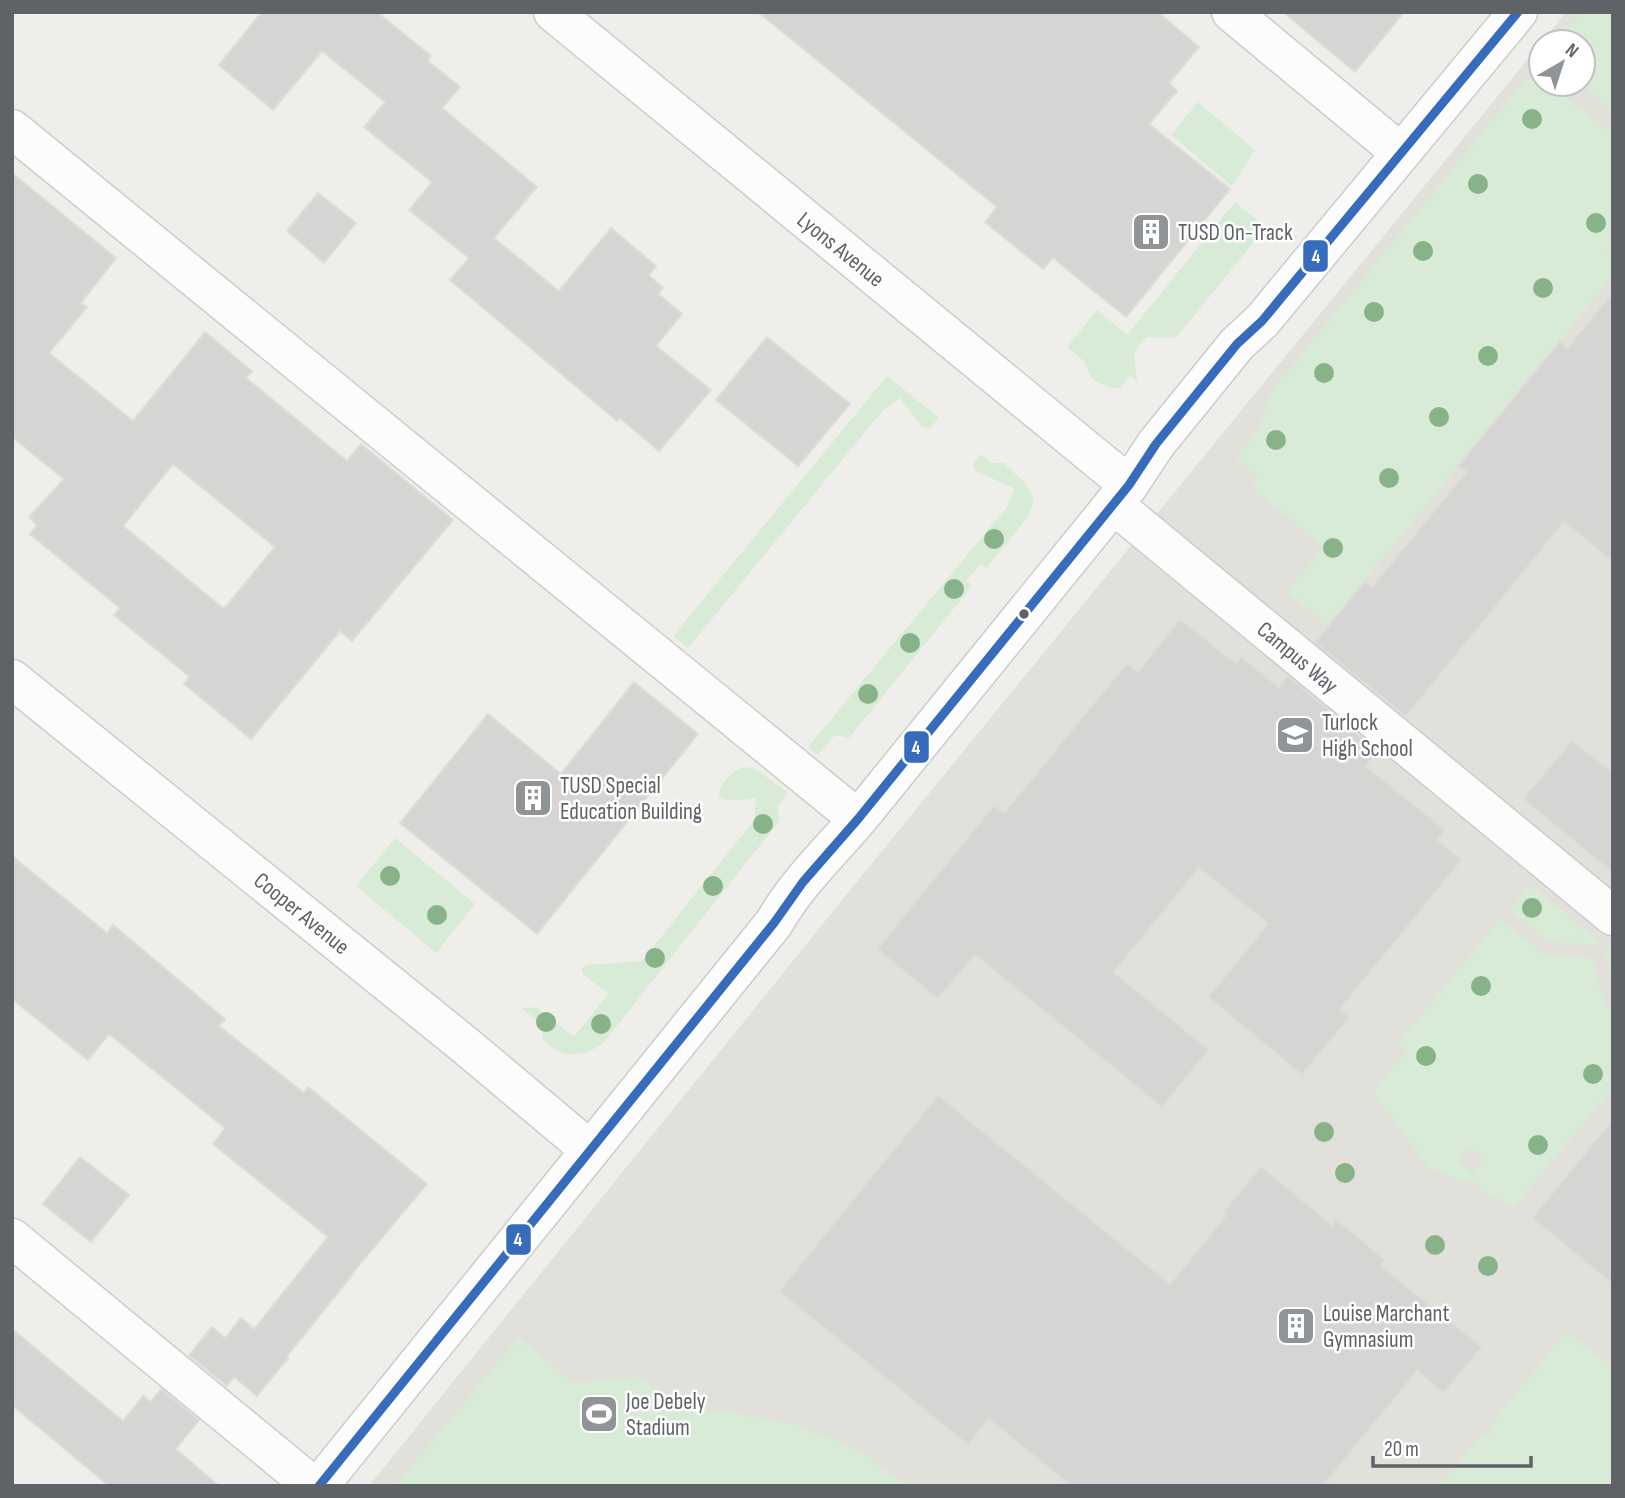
<svg xmlns="http://www.w3.org/2000/svg" width="1625" height="1498" viewBox="0 0 1625 1498" font-family="'Sofia Sans Condensed',sans-serif">
<style>
.education{fill:#e2e0da}
.green{fill:#d8ebd6;fill-rule:evenodd}
.building{fill:#d6d5d3;stroke:#deddd9;stroke-width:2;fill-rule:evenodd}
.lines{fill:none;stroke-linecap:round;stroke-linejoin:round}
.minor-casing{stroke:#cbcccc;stroke-width:41}
.minor{stroke:#fdfcfc;stroke-width:38}
.bus-1-casing{stroke:#fff;stroke-width:14}
.bus-1{stroke:#376bbb;stroke-width:9}
.tree{fill:#88b388}
.bus-dot{fill:#5f6368;stroke:#fff;stroke-width:2.5}
.labels{text-anchor:middle;stroke-width:5;stroke-linejoin:round;paint-order:stroke}
.poi-label{font-size:23px;fill:#5f6368;stroke:#fff;text-anchor:start}
.street-label{font-size:23px;fill:#5f6368;stroke:#fff}
.line-badge{stroke:#fff;stroke-width:2.5}
.badge-label{font-size:19px;text-anchor:middle;font-weight:bold;fill:#fff}
</style>
<rect width="100%" height="100%" fill="#efeeea"/>
<!-- education -->
<path class="education" d="M1566,12h47v1474h-1244l482,-597 690,-846v41h42v-42h-41z"/>
<!-- green -->
<path class="green" d="M1581,12h32v99l-33,-27h3v-42h-26z
M1533,70l8,7v7h9l63,51v108l-7,9 7,5v19l-285,350 -41,-34 36,-45 -72,-60 7,-10 -23,-19 25,-31 11,-35z
M1198,102l57,48 -23,36 -61,-51z
M1235,202l31,25 -90,111 -29,-1 -13,15 3,29 -7,-5 -10,12h-7l-15,-5 -7,-6 -6,-15 -18,-15 30,-37 30,25z
M887,376l52,42 -9,10 -8,-1 -22,-29 -17,12 -195,238 -15,-12z
M981,454l11,9h12l23,22 6,13v7l-5,12 -42,51 -6,-4 -14,17 6,5 -123,152 -14,-3 -17,20 -10,-8 199,-240 7,-19 -39,-17 -2,-7z
M747,767l9,2 32,24 -11,14 3,13 -176,222c-12,11 -33,17 -48,8 -5,-2 -9,-7 -14,-11l1,-14 -21,-16 4,-2 11,1 37,29 34,-43 -26,-21v-5l6,-3 54,-4 113,-142v-21c-12,1 -27,6 -36,-2 1,-14 14,-27 28,-29z
M395,838l80,66 -39,49 -80,-67z
M1530,885l83,68v30l-10,-38 -54,-3 -39,-32z
M1500,919l44,35 48,4 12,46 9,8v76l-99,119 -27,-12 -18,-16 -5,4 -36,-16 -55,-75 35,-42 -9,-7zM1470,1147l15,12 -13,15 -15,-13z
M1567,1331l46,37v118h-67l-1,-4 -7,2v2h-98l44,-54 5,3 4,-4 -4,-4z
M519,1337l54,46 66,-6 45,34h41l72,14 42,17 32,17 36,27h-512z"/>
<!-- building -->
<path class="building" d="M262,12h115l54,44 -3,5 32,26 -18,21 95,79 -43,51 65,53 52,-63 45,38 -7,9 14,13 -5,6 24,20 -26,32 55,44 -52,61 -39,-33 -3,3 -167,-141 19,-22 -60,-48 23,-28 -68,-55 21,-25 -63,-51 -49,59 -54,-45z
M758,12h400l41,35 -30,36 8,8 -28,33 81,65 -104,128 -73,-59 -10,11 -58,-47 12,-15z
M1283,12h121l-49,60z
M12,173l104,85 -35,45 6,4 -38,46 84,68 72,-89 47,39 -6,7 101,83 14,-17 92,76 -101,121 -12,-10 -89,108 -67,-55 6,-7 -76,-62 6,-7 -90,-74 7,-9 -8,-8 35,-38 -52,-42zM173,464l102,83 -51,62 -101,-83z
M318,193l38,30 -32,40 -37,-32z
M1613,292v270l-49,-40 -158,195 -91,-75 50,-61 7,6 94,-115 -8,-6 102,-125 7,7z
M767,337l83,67 -52,62 -82,-66z
M1180,619l56,44 5,-6 38,30 9,-11 90,75 -12,15 79,64 -8,10 25,20 -122,149 10,8 -48,58 -94,-78 60,-73 -69,-56 -85,104 95,78 -47,57 -187,-152 -37,44 -61,-50 117,-144 10,8 123,-150 11,9z
M634,682l64,52 -161,200 -137,-111 88,-109 73,60z
M1572,740l41,33v100l-90,-74z
M12,856l95,77 6,-8 112,94 -6,7 85,67 4,-6 119,97 -76,91h1l-65,81 1,2 -31,38 -23,-19 -7,9 -38,-31 23,-28 13,11 16,-20 13,11 74,-92 -115,-93 12,-16 -116,-94 -21,26 -76,-61z
M938,1095l232,189 57,-70 -3,-3 37,-45 71,59 4,-6 28,23 21,18 -4,6 101,81 -38,46 -27,-22 -94,115h-252l-82,-67 -21,26 -189,-154z
M1613,1119v165l-81,-66z
M80,1157l49,38 -38,47 -48,-38z
M12,1329l111,92 20,-25 8,6 10,-13 38,31 -23,29 43,37h-110l-97,-81z"/>
<g class="lines">
<defs>
<path id="minor" d="M553,12l576,473
M1231,12l170,141
M12,129l846,690
M1113,504l500,412
M12,679l454,367 124,104
M12,1238l301,248
M319,1486l455,-563c22,-39 55,-70 84,-104l271,-334 27,-41 81,-100 25,-23 256,-309"/>
</defs>
<!-- minor casing -->
<use href="#minor" class="minor-casing"/>
<!-- minor -->
<use href="#minor" class="minor"/>
<defs>
<path id="bus-1" d="M319,1486l455,-563 29,-41 55,-63 271,-334 27,-41 81,-100 25,-23 256,-309"/>
</defs>
<!-- bus-1 casing -->
<use href="#bus-1" class="bus-1-casing"/>
<!-- bus-1 -->
<use href="#bus-1" class="bus-1"/>
</g>
<!-- trees -->
<g class="tree">
<circle cx="1532" cy="119" r="10"/>
<circle cx="1478" cy="184" r="10"/>
<circle cx="1596" cy="223" r="10"/>
<circle cx="1423" cy="251" r="10"/>
<circle cx="1543" cy="288" r="10"/>
<circle cx="1374" cy="312" r="10"/>
<circle cx="1488" cy="356" r="10"/>
<circle cx="1324" cy="373" r="10"/>
<circle cx="1439" cy="417" r="10"/>
<circle cx="1276" cy="440" r="10"/>
<circle cx="1389" cy="478" r="10"/>
<circle cx="994" cy="539" r="10"/>
<circle cx="1333" cy="548" r="10"/>
<circle cx="954" cy="589" r="10"/>
<circle cx="910" cy="643" r="10"/>
<circle cx="868" cy="694" r="10"/>
<circle cx="763" cy="824" r="10"/>
<circle cx="390" cy="876" r="10"/>
<circle cx="713" cy="886" r="10"/>
<circle cx="1532" cy="908" r="10"/>
<circle cx="437" cy="915" r="10"/>
<circle cx="655" cy="958" r="10"/>
<circle cx="1481" cy="986" r="10"/>
<circle cx="546" cy="1022" r="10"/>
<circle cx="601" cy="1024" r="10"/>
<circle cx="1426" cy="1056" r="10"/>
<circle cx="1593" cy="1074" r="10"/>
<circle cx="1324" cy="1132" r="10"/>
<circle cx="1538" cy="1145" r="10"/>
<circle cx="1345" cy="1173" r="10"/>
<circle cx="1435" cy="1245" r="10"/>
<circle cx="1488" cy="1266" r="10"/>
</g>
<!-- icons -->
<defs>
<symbol id="building-square" viewBox="-11 -11 22 22"><rect x="-9" y="-9" width="18" height="18" rx="4" fill="#919496" stroke="#fff"/><path d="M-4-6H4V6H1V3H-1V6H-4ZM-2.5-4.3h1.7v1.8h-1.7ZM.8-4.3h1.7v1.8H.8ZM-2.5-1h1.7V.8h-1.7ZM.8-1h1.7V.8H.8Z" fill="#fff"/></symbol>
<symbol id="school-square" viewBox="-11 -11 22 22"><rect x="-9" y="-9" width="18" height="18" rx="4" fill="#919496" stroke="#fff"/><path d="M0-5L7-2L0 1L-7-2ZM-4 1L0 2.5L4 1V4Q0 6-4 4Z" fill="#fff"/></symbol>
<symbol id="stadium-square" viewBox="-11 -11 22 22"><rect x="-9" y="-9" width="18" height="18" rx="4" fill="#919496" stroke="#fff"/><path d="M0-5a6.5 5 0 1 0 0 10a6.5 5 0 1 0 0-10ZM-3.5-1.8h7v3.6h-7Z" fill="#fff"/></symbol>
</defs>
<g fill-rule="evenodd">
<use href="#building-square" x="1129" y="210" width="44" height="44"/>
<use href="#school-square" x="1273" y="713" width="44" height="44"/>
<use href="#building-square" x="511" y="776" width="44" height="44"/>
<use href="#building-square" x="1274" y="1304" width="44" height="44"/>
<use href="#stadium-square" x="577" y="1392" width="44" height="44"/>
</g>
<!-- markers -->
<circle class="bus-dot" cx="1024" cy="614" r="6"/>
<g class="labels">
<!-- poi labels -->
<g class="poi-label">
<text x="1178" y="240">TUSD On-Track</text>
<text x="1322" y="730">Turlock<tspan x="1322" dy="26">High School</tspan></text>
<text x="560" y="793">TUSD Special<tspan x="560" dy="26">Education Building</tspan></text>
<text x="1323" y="1321">Louise Marchant<tspan x="1323" dy="26">Gymnasium</tspan></text>
<text x="626" y="1409">Joe Debely<tspan x="626" dy="26">Stadium</tspan></text>
</g>
<!-- street labels -->
<g class="street-label">
<text transform="translate(841 249) rotate(39)" y="8">Lyons Avenue</text>
<text transform="translate(1298 657) rotate(40)" y="8">Campus Way</text>
<text transform="translate(302 913) rotate(39)" y="8">Cooper Avenue</text>
</g>
</g>
<g class="line-badge">
<rect x="1302" y="239" width="27" height="34" rx="7" fill="#376bbb"/>
<rect x="903" y="730" width="27" height="34" rx="7" fill="#376bbb"/>
<rect x="505" y="1223" width="27" height="33" rx="7" fill="#376bbb"/>
</g>
<g class="badge-label">
<text x="1316" y="263">4</text>
<text x="916" y="754">4</text>
<text x="518" y="1246">4</text>
</g>
<!-- border -->
<rect width="1625" height="1498" fill="none" stroke="#5f6368" stroke-width="28"/>
<!-- north arrow -->
<g transform="translate(1562 63) rotate(39)"><circle r="33" fill="#ffffff" stroke="#bfc1c3" stroke-width="2"/>
<path d="M0-5L12 26L0 18L-12 26Z" fill="#919496"/>
<text y="-10" font-size="19" font-weight="bold" text-anchor="middle" fill="#5f6368">N</text>
</g>
<!-- scale -->
<path d="M1373 1456v10h158v-10" fill="none" stroke="#5f6368" stroke-width="3.5"/>
<text x="1384" y="1456" font-size="21" fill="#5f6368" stroke="#ffffff" stroke-width="5" paint-order="stroke">20 m</text>
</svg>
